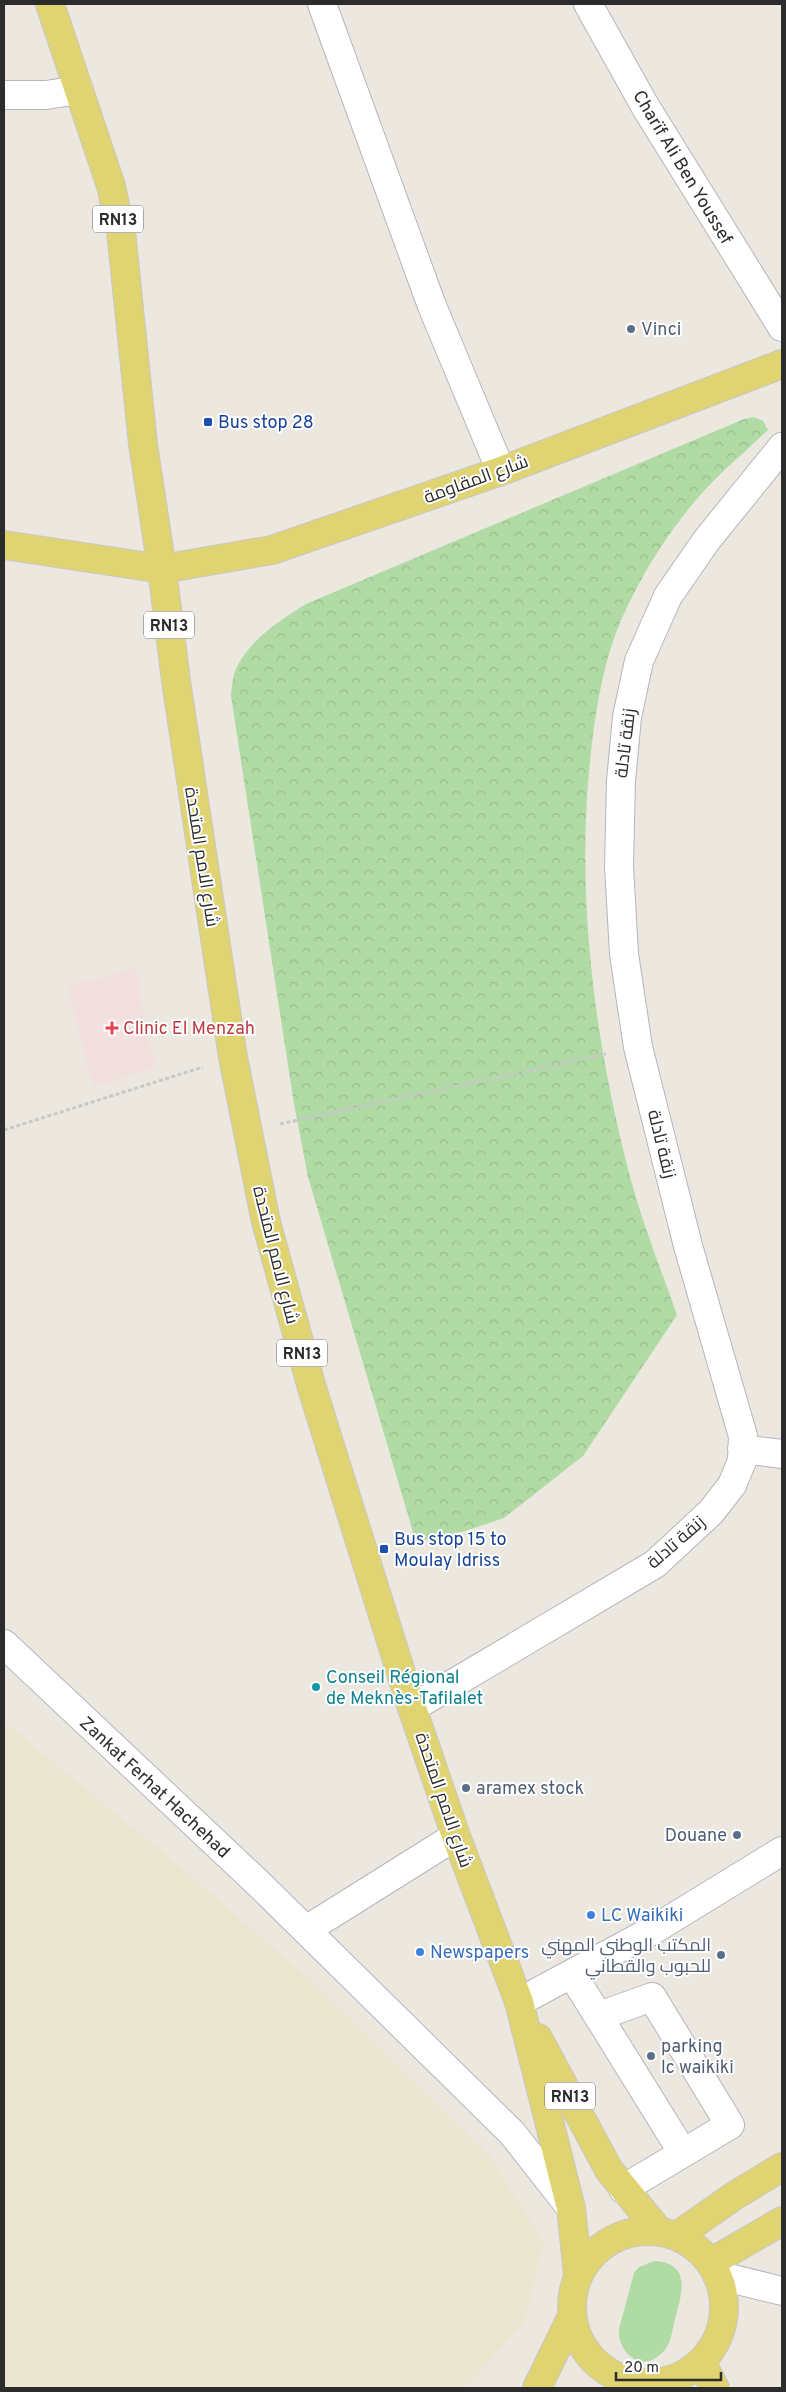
<svg xmlns="http://www.w3.org/2000/svg" width="786" height="2392" viewBox="0 0 786 2392" font-family="Overpass,Cairo,sans-serif">
<style>
.education{fill:#ebe6d2}
.medical{fill:#f1e0df}
.grass{fill:#b0dba4}
.park{fill:url(#park-crowns)}
.lines{fill:none;stroke-linecap:round;stroke-linejoin:round}
.minor-casing{stroke:#b4b5be;stroke-width:30}
.major-casing{stroke:#c8c8c8;stroke-width:30}
.path{stroke:#c8c8c8;stroke-width:3;stroke-dasharray:4 2.5;stroke-linecap:butt}
.minor{stroke:#fff;stroke-width:28}
.major{stroke:#e0d372;stroke-width:28}
.service-dot{fill:#5c6f8a;stroke:#fff;stroke-width:2}
.transit-dot{fill:#1a4fb4;stroke:#fff;stroke-width:2}
.health-dot{fill:#e0444e;stroke:#fff;stroke-width:2}
.culture-dot{fill:#0f9aa8;stroke:#fff;stroke-width:2}
.shop-dot{fill:#3f7fe0;stroke:#fff;stroke-width:2}
.labels{text-anchor:middle;stroke-width:4;stroke-linejoin:round;paint-order:stroke}
.shield{fill:#fff;stroke:#6b6b6b;stroke-width:1}
.shield-label{font-size:16px;font-weight:bold;fill:#2c2c2c}
.street-label{font-size:18px;fill:#2c2c2c;stroke:#fff}
.service-label{font-size:18px;fill:#4e5e75;stroke:#fff;text-anchor:start}
.transit-label{font-size:18px;fill:#164399;stroke:#fff;text-anchor:start}
.health-label{font-size:18px;fill:#be3a42;stroke:#fff;text-anchor:start}
.culture-label{font-size:18px;fill:#0d838f;stroke:#fff;text-anchor:start}
.shop-label{font-size:18px;fill:#366cbe;stroke:#fff;text-anchor:start}
</style>
<defs>
<pattern id="park-crowns" width="20" height="18" patternUnits="userSpaceOnUse" patternTransform="scale(1.25)"><rect width="20" height="18" fill="#b0dba4"/><path d="M2 6a3 3 0 1 1 6 0M12 15a3 3 0 1 1 6 0" fill="none" stroke="#98bc8d"/></pattern>
</defs>
<rect width="100%" height="100%" fill="#ece8e0"/>
<!-- education -->
<path class="education" d="M4,1721l157,129 149,129 180,177 54,85 -20,82 -59,65h-461z"/>
<!-- medical -->
<path class="medical" d="M135,968l20,100 -62,18 -26,-99z"/>
<!-- grass -->
<path class="grass" d="M654,2261c38,2 28,32 21,58 -3,12 -4,27 -14,35 -20,19 -44,-2 -42,-25l15,-56 5,-6z"/>
<!-- park -->
<path class="park" d="M754,417l9,4 5,9c-24,23 -51,45 -72,70 -30,35 -55,76 -74,118 -17,39 -25,83 -30,125 -18,146 2,299 40,441 12,44 30,88 45,131l-94,141 -79,62 -39,13 -49,11 -108,-365 -14,-73 -63,-408c1,-8 1,-19 5,-27 14,-30 43,-48 70,-65l438,-185z"/>
<g class="lines">
<defs>
<path id="minor" d="M322,4l110,302 69,165
M588,4l57,102 137,221
M4,95h42l33,-5
M742,1449l40,5
M4,1644l255,240 253,249 59,75
M412,1708l243,-144 56,-52 21,-27 10,-24 1,-25 -55,-190 -50,-199 -14,-93 -5,-88 2,-85 6,-64 12,-56 29,-65 38,-55 76,-94
M306,1930l150,-94
M572,1974l111,179
M519,2002l134,-72 129,-79
M599,2016l53,-19 78,128 -107,64
M717,2275l65,16"/>
<path id="major" d="M50,4l61,182 10,45 22,213 19,125 14,112 57,376 33,165 46,166 100,320 44,128 63,166 52,206 7,67
M4,545l158,24 110,-19 229,-79 281,-107
M538,2038l71,132 50,61
M572 2307a76 76 0 1 1 152 0a76 76 0 1 1-152 0Z
M677,2236l57,-40 48,-29
M710,2263l72,-42
M701,2362l14,26
M537,2388l35,-72"/>
</defs>
<!-- minor casing -->
<use href="#minor" class="minor-casing"/>
<!-- major casing -->
<use href="#major" class="major-casing"/>
<!-- path -->
<path class="path" d="M280,1124l326,-70
M4,1130l199,-63"/>
<!-- minor -->
<use href="#minor" class="minor"/>
<!-- major -->
<use href="#major" class="major"/>
</g>
<!-- markers -->
<g class="service-dot">
<circle cx="631" cy="329" r="5"/>
<circle cx="466" cy="1788" r="5"/>
<circle cx="737" cy="1835" r="5"/>
<circle cx="721" cy="1955" r="5"/>
<circle cx="651" cy="2056" r="5"/>
</g>
<g class="transit-dot">
<rect x="203" y="417" width="10" height="10" rx="2.5"/>
<rect x="379" y="1544" width="10" height="10" rx="2.5"/>
</g>
<path class="health-dot" d="M109.5 1020.5h5v5h5v5h-5v5h-5v-5h-5v-5h5z"/>
<circle class="culture-dot" cx="316" cy="1687" r="5"/>
<g class="shop-dot">
<circle cx="591" cy="1915" r="5"/>
<circle cx="420" cy="1952" r="5"/>
</g>
<g class="labels">
<!-- shield labels -->
<g class="shield">
<rect x="93" y="205.5" width="50" height="27" rx="4"/>
<rect x="144" y="611.5" width="50" height="27" rx="4"/>
<rect x="277" y="1339.5" width="50" height="27" rx="4"/>
<rect x="545" y="2082.5" width="50" height="27" rx="4"/>
</g>
<g class="shield-label">
<text x="118" y="225">RN13</text>
<text x="169" y="631">RN13</text>
<text x="302" y="1359">RN13</text>
<text x="570" y="2102">RN13</text>
</g>
<!-- street labels -->
<g class="street-label">
<text transform="translate(683 167) rotate(59)" y="6">Charïf Ali Ben Youssef</text>
<text transform="translate(476 479) rotate(-20)" y="6">شارع المقاومة</text>
<text transform="translate(625 743) rotate(-83)" y="6">زنقة تادلة</text>
<text transform="translate(202 857) rotate(81)" y="6">شارع الامم المتحدة</text>
<text transform="translate(662 1144) rotate(76)" y="6">زنقة تادلة</text>
<text transform="translate(276 1255) rotate(76)" y="6">شارع الامم المتحدة</text>
<text transform="translate(676 1542) rotate(-41)" y="6">زنقة تادلة</text>
<text transform="translate(155 1787) rotate(43)" y="6">Zankat Ferhat Hachehad</text>
<text transform="translate(444 1800) rotate(71)" y="6">شارع الامم المتحدة</text>
</g>
<!-- service labels -->
<g class="service-label">
<text x="641" y="335">Vinci</text>
<text x="476" y="1794">aramex stock</text>
<text x="727" y="1841" text-anchor="end">Douane</text>
<text x="711" y="1951" text-anchor="end">المكتب الوطني المهني<tspan x="711" dy="21">للحبوب والقطاني</tspan></text>
<text x="661" y="2052">parking<tspan x="661" dy="21">lc waikiki</tspan></text>
</g>
<!-- transit labels -->
<g class="transit-label">
<text x="218" y="428">Bus stop 28</text>
<text x="394" y="1545">Bus stop 15 to<tspan x="394" dy="21">Moulay Idriss</tspan></text>
</g>
<!-- health labels -->
<g class="health-label">
<text x="123" y="1034">Clinic El Menzah</text>
</g>
<!-- culture labels -->
<g class="culture-label">
<text x="326" y="1683">Conseil Régional<tspan x="326" dy="21">de Meknès-Tafilalet</tspan></text>
</g>
<!-- shop labels -->
<g class="shop-label">
<text x="601" y="1921">LC Waikiki</text>
<text x="430" y="1958">Newspapers</text>
</g>
</g>
<!-- border -->
<rect width="786" height="2392" fill="none" stroke="#2c2c2c" stroke-width="10"/>
<!-- scale -->
<path d="M616 2372v8h105v-8" fill="none" stroke="#2c2c2c" stroke-width="2.5"/>
<text x="624" y="2372" font-size="15" fill="#2c2c2c" stroke="#ffffff" stroke-width="4" paint-order="stroke">20 m</text>
</svg>
